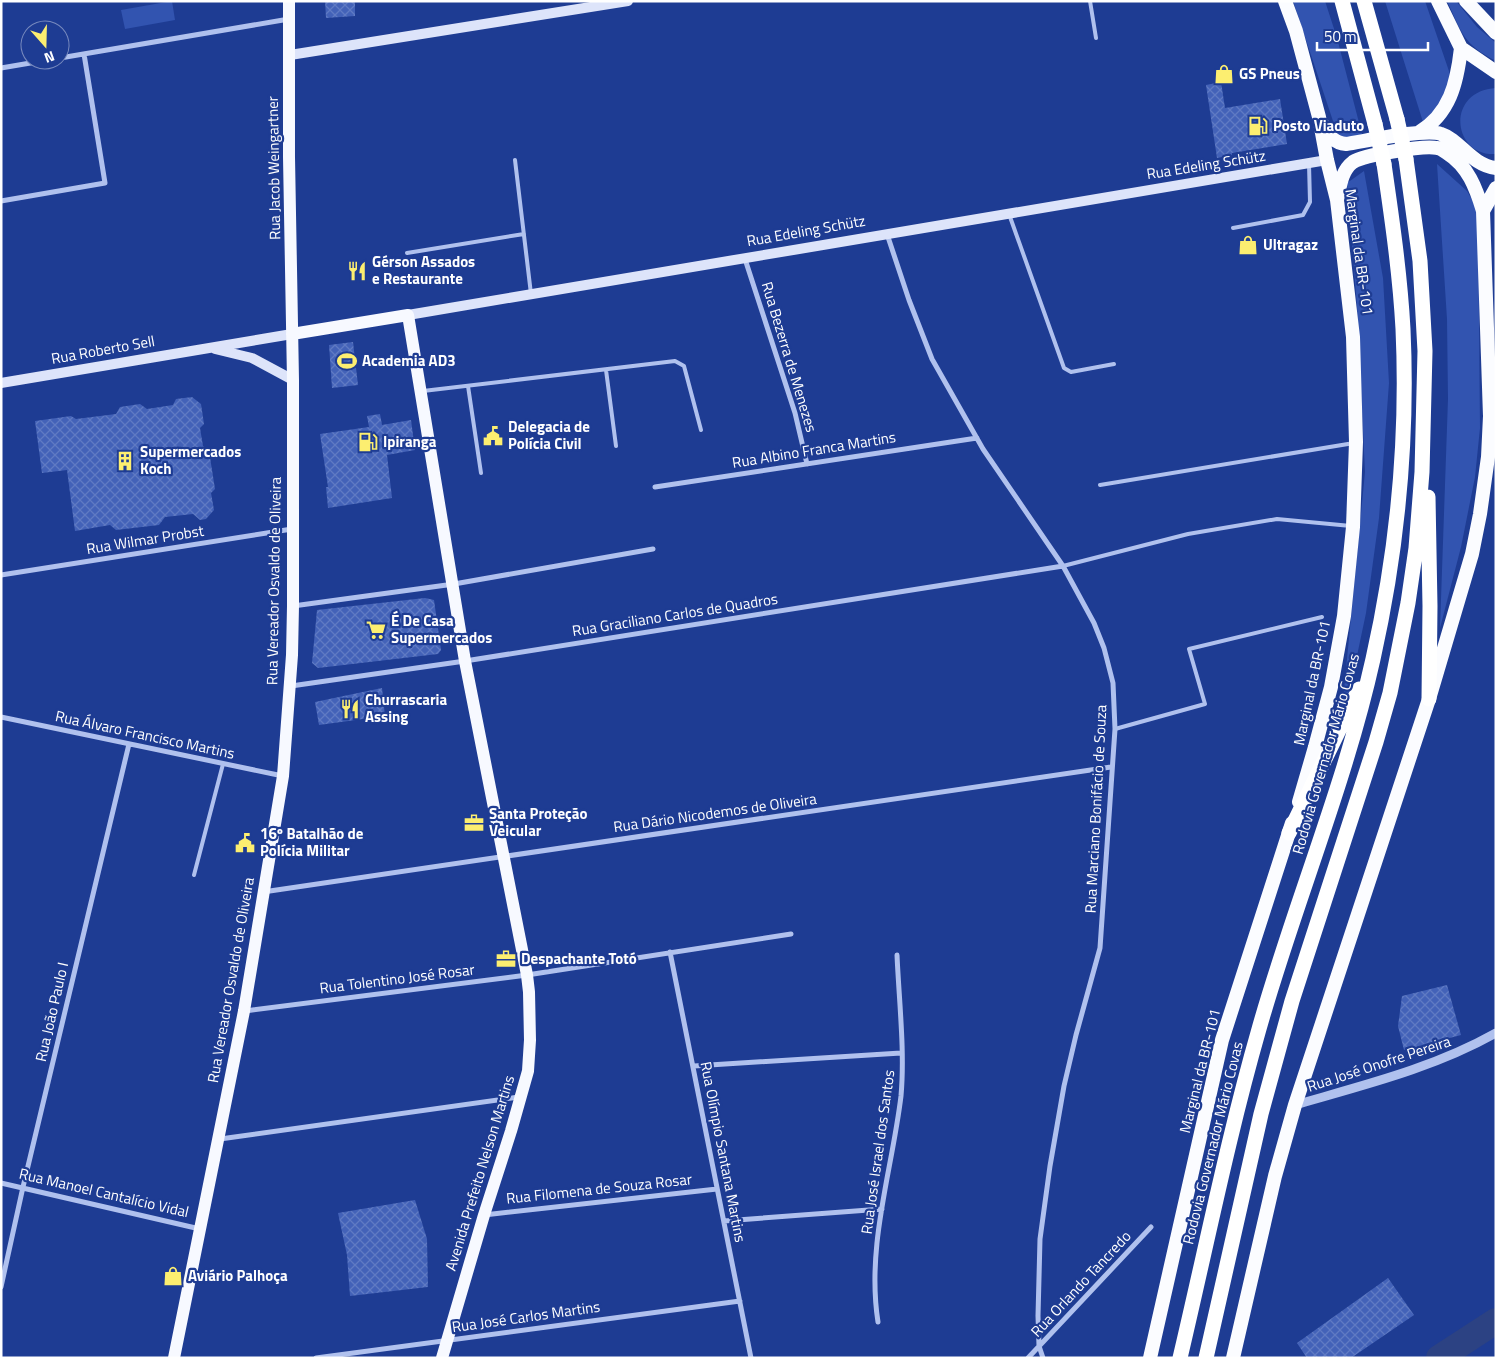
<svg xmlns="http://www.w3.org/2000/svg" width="1497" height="1359" viewBox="0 0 1497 1359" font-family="'Titillium Web',sans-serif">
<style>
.grass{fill:#3254b0}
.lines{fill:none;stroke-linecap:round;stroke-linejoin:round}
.river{stroke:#2c4283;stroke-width:26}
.building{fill:url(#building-cross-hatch)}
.service{stroke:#b0c1ee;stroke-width:4}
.minor{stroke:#b0c1ee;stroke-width:5}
.tertiary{stroke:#b0c1ee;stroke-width:9}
.secondary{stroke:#dde4fa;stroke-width:10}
.primary{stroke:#f7f9ff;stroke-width:12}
.trunk{stroke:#fbfcff;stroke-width:14}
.motorway{stroke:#fff;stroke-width:15}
.motorway-bridge{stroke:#fff;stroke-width:15}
.labels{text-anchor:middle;stroke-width:4.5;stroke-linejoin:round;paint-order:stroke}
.poi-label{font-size:15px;font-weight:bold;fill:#fff;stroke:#1e3c93;text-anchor:start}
.street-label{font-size:15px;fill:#fff;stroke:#1e3c93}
</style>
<defs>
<pattern id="building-cross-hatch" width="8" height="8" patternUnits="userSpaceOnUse" patternTransform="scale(1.25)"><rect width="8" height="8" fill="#4362b8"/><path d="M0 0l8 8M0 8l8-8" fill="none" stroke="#5f7ac3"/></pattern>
</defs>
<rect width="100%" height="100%" fill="#1e3c93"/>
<!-- grass -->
<path class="grass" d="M172,1l3,19 -50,9 -4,-19z
M1293,1h32l12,37 26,100 -24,1z
M1385,1h40l26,76 -6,22 -22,23z
M1447,1h9l21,26 19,16v18c-33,-17 -34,-28 -49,-60z
M1496,88v66c-44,3 -51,-63 0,-66z
M1437,164l30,27 11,19 2,218 -5,49 -14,70 -21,81 8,-229 -1,-80z
M1364,171l19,107 6,105 -10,135 -13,95 -16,76 -8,22 23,-239 -8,-166 -10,-123z"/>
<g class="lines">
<!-- river -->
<path class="river" d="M1439,1358l57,-37"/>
</g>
<!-- building -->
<path class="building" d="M325,1h30v15l-29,2z
M1221,82l4,26 55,-9 7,45 -55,9v2l-15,3 -11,-73z
M353,342l5,43 -26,3 -3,-43z
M192,397l9,7 3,20 -4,4 3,18 6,5 6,38 -4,4 3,17 -8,9 -6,1 -7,-6 -28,3 -6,8 -43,5 -6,-5 -35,6 -8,-61 -25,3 -7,-52 36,-5 5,3 40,-5 4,-7 20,-3 7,5 26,-4 3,-6z
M380,414l2,11 29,-5 4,30 -28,5 5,43 -64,10 -2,-21h2l-8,-53 49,-7 -2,-11z
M425,598l9,2 7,50 -3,4 -120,14 -6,-5 5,-53z
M382,688l3,28 -66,9 -4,-23z
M1447,985l14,50 -57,15 -6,-24 4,-30z
M415,1200l12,39 1,48 -78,9 -3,-41 -9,-42z
M1388,1278l26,37 -63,43h-44l-10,-15z"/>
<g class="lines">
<!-- service -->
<path class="service" d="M1090,1l6,37
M515,160l16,134
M1009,214l55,154 7,4 43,-8
M1233,228l70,-13 7,-13 -1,-38
M407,253l117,-19
M606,370l10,76
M468,386l13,87
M423,391l252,-30 9,5 17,64
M1100,485l254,-42
M1063,566l125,-32 89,-15 74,7
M1115,729l90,-25 -16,-55 133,-32
M194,875l29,-111"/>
<!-- minor -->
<path class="minor" d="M60,58l229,-39
M1,68l47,-8
M1,201l104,-18 -21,-129
M887,234l22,66 23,59 51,90 80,117 31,57 10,25 9,35 2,46 -15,219 -24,87 -12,51 -14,80 -10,73 -2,77 1,30 4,12
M745,259l50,154 12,51
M655,487l322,-49
M1,575l291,-46
M293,606l161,-22 199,-35
M291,686l174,-25 598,-95
M1,717l282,59
M263,892l848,-125
M670,952l81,406
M245,1011l282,-36 264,-41
M694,1066l207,-13
M220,1139l299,-42
M1,1183l199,46
M484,1215l233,-26
M724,1221l158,-12
M1,1287l22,-100 106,-443
M878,1322c-12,-76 14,-151 23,-226 4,-45 -2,-95 -4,-141
M316,1358l424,-57
M1028,1358l123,-131"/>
<!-- tertiary -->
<path class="tertiary" d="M1295,1105c69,-20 139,-37 201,-72"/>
<!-- secondary -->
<path class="secondary" d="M290,55l338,-54
M408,315l919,-155
M215,349l37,9 41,22
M1,383l291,-49"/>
<!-- primary -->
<path class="primary" d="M292,334l116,-19 57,346 62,314 2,17 1,48 -2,31 -17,60 -27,84 -42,143
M174,1358l70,-347 39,-235 9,-121 1,-49v-226l-4,-223v-156"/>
<!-- trunk -->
<path class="trunk" d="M1285,1l11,30 23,86 8,43 10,40 16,137 3,105 -3,85 -9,89 -13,71 -16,60 -16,55
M1438,1l23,47 35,24
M1466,1l30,32
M1323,125c6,10 10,18 23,19 20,-3 79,-16 95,-10 19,6 30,31 55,34
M1418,133c32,-19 39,-50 43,-85
M1483,211l13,-23
M1150,1358l72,-318 70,-217
M1233,1358l42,-182 20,-71 134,-406 43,-145 8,-40 8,-57 2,-41 -7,-205c-7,-23 -15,-45 -36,-58 -3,-2 -7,-5 -10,-5 -13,-3 -73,7 -84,14 -12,9 -13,25 -16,38"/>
<!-- motorway -->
<path class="motorway" d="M1342,1l33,123
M1364,1l33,118
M1428,497l2,109 -1,93
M1289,833l70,-144
M1180,1358c26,-110 48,-221 79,-329 35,-124 86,-244 114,-370 24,-107 35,-221 30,-330 -3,-55 -11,-110 -19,-165
M1206,1358l55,-244 17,-62 14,-51 84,-259 14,-49 18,-90 8,-55 6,-76 3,-121 -5,-90 -14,-102"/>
<!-- motorway-bridge -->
<path class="motorway-bridge" d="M1397,119l9,40
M1375,124l9,40"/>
</g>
<!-- icons -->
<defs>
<symbol id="shop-bare" viewBox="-9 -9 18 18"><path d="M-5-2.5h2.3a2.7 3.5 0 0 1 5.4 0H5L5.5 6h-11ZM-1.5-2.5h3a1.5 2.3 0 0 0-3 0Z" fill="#fcee70" stroke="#1e3c93" stroke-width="2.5" paint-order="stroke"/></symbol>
<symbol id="fuel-bare" viewBox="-9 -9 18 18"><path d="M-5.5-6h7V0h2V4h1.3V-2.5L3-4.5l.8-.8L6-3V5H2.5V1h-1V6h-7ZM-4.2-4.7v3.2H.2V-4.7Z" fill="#fcee70" stroke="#1e3c93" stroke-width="2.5" paint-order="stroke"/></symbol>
<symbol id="restaurant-bare" viewBox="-9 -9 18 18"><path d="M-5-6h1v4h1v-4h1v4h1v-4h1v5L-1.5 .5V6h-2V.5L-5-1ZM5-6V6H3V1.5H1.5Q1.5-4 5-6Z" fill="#fcee70" stroke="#1e3c93" stroke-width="2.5" paint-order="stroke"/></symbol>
<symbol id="stadium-bare" viewBox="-9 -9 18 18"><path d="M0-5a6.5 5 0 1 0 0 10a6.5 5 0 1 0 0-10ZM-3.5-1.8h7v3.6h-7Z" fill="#fcee70" stroke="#1e3c93" stroke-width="2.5" paint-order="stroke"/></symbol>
<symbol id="civic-bare" viewBox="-9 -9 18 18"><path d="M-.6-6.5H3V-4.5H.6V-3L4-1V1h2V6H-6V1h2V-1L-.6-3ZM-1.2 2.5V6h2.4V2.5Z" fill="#fcee70" stroke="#1e3c93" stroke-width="2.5" paint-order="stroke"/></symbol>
<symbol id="building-bare" viewBox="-9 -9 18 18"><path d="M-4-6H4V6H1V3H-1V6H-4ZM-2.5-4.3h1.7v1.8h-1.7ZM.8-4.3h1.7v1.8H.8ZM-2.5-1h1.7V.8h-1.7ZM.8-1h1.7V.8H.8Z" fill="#fcee70" stroke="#1e3c93" stroke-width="2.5" paint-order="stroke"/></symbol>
<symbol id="supermarket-bare" viewBox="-9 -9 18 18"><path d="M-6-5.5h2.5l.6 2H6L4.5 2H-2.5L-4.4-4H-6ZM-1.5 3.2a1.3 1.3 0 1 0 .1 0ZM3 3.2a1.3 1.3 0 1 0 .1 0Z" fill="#fcee70" stroke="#1e3c93" stroke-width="2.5" paint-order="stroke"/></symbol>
<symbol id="office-bare" viewBox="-9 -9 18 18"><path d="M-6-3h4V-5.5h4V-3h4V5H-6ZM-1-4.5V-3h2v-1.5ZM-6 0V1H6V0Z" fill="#fcee70" stroke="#1e3c93" stroke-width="2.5" paint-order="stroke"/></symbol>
</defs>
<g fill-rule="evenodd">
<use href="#shop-bare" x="1210" y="60" width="28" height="28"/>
<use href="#fuel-bare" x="1244" y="112" width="28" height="28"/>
<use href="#shop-bare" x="1234" y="231" width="28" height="28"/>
<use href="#restaurant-bare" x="343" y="257" width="28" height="28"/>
<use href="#stadium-bare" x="333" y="347" width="28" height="28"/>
<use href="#civic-bare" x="479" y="422" width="28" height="28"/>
<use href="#fuel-bare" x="354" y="428" width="28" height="28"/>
<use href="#building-bare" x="111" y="447" width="28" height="28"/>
<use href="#supermarket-bare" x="362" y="616" width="28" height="28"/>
<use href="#restaurant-bare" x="336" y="695" width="28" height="28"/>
<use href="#office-bare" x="460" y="809" width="28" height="28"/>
<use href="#civic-bare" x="231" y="829" width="28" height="28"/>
<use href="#office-bare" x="492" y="945" width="28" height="28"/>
<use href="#shop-bare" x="159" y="1262" width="28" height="28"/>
</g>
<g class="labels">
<!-- poi labels -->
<g class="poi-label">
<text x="1239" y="79">GS Pneus</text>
<text x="1273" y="131">Posto Viaduto</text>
<text x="1263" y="250">Ultragaz</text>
<text x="372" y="267">Gérson Assados<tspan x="372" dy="17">e Restaurante</tspan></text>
<text x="362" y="366">Academia AD3</text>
<text x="508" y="432">Delegacia de<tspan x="508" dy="17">Polícia Civil</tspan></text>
<text x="383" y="447">Ipiranga</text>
<text x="140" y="457">Supermercados<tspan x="140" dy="17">Koch</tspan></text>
<text x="391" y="626">É De Casa<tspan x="391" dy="17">Supermercados</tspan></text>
<text x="365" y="705">Churrascaria<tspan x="365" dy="17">Assing</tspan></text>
<text x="489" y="819">Santa Proteção<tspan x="489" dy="17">Veicular</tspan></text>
<text x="260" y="839">16º Batalhão de<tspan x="260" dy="17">Polícia Militar</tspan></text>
<text x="521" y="964">Despachante Totó</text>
<text x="188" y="1281">Aviário Palhoça</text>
</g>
<!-- street labels -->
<g class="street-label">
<text transform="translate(1206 165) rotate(-9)" y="5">Rua Edeling Schütz</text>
<text transform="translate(274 168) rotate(-91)" y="5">Rua Jacob Weingartner</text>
<text transform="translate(806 231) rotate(-10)" y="5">Rua Edeling Schütz</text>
<text transform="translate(1359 252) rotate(82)" y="5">Marginal da BR-101</text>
<text transform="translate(103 350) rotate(-10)" y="5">Rua Roberto Sell</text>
<text transform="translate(789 357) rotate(73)" y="5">Rua Bezerra de Menezes</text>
<text transform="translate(814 450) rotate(-9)" y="5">Rua Albino Franca Martins</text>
<text transform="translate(145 540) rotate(-9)" y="5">Rua Wilmar Probst</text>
<text transform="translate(274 581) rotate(-89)" y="5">Rua Vereador Osvaldo de Oliveira</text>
<text transform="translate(675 615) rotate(-9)" y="5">Rua Graciliano Carlos de Quadros</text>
<text transform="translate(1312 683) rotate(-78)" y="5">Marginal da BR-101</text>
<text transform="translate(145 735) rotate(12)" y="5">Rua Álvaro Francisco Martins</text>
<text transform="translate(1326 754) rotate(-74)" y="5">Rodovia Governador Mário Covas</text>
<text transform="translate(1096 809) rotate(-87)" y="5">Rua Marciano Bonifácio de Souza</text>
<text transform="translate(715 813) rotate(-8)" y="5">Rua Dário Nicodemos de Oliveira</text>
<text transform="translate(397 979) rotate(-7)" y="5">Rua Tolentino José Rosar</text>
<text transform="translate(231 980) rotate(-80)" y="5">Rua Vereador Osvaldo de Oliveira</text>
<text transform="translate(52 1012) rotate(-77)" y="5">Rua João Paulo I</text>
<text transform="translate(1379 1064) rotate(-18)" y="5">Rua José Onofre Pereira</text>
<text transform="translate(1200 1071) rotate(-76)" y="5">Marginal da BR-101</text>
<text transform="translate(1213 1143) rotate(-76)" y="5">Rodovia Governador Mário Covas</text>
<text transform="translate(723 1152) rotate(79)" y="5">Rua Olímpio Santana Martins</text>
<text transform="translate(878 1152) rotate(-82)" y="5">Rua José Israel dos Santos</text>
<text transform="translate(480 1173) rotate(-73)" y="5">Avenida Prefeito Nelson Martins</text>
<text transform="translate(599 1189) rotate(-6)" y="5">Rua Filomena de Souza Rosar</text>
<text transform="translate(104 1193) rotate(13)" y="5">Rua Manoel Cantalício Vidal</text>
<text transform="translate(1081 1284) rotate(-47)" y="5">Rua Orlando Tancredo</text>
<text transform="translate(526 1317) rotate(-8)" y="5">Rua José Carlos Martins</text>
</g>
</g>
<!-- border -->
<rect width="1497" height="1359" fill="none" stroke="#ffffff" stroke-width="5"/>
<!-- north arrow -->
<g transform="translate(45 45) rotate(160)"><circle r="24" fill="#1e3c93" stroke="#788abe"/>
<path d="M0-4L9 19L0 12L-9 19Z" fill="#fcee70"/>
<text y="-8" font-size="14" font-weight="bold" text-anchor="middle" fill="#ffffff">N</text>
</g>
<!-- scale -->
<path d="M1317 42v8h111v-8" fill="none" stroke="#ffffff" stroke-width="2.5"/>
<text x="1324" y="42" font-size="15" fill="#ffffff" stroke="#1e3c93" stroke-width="4" paint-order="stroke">50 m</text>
</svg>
